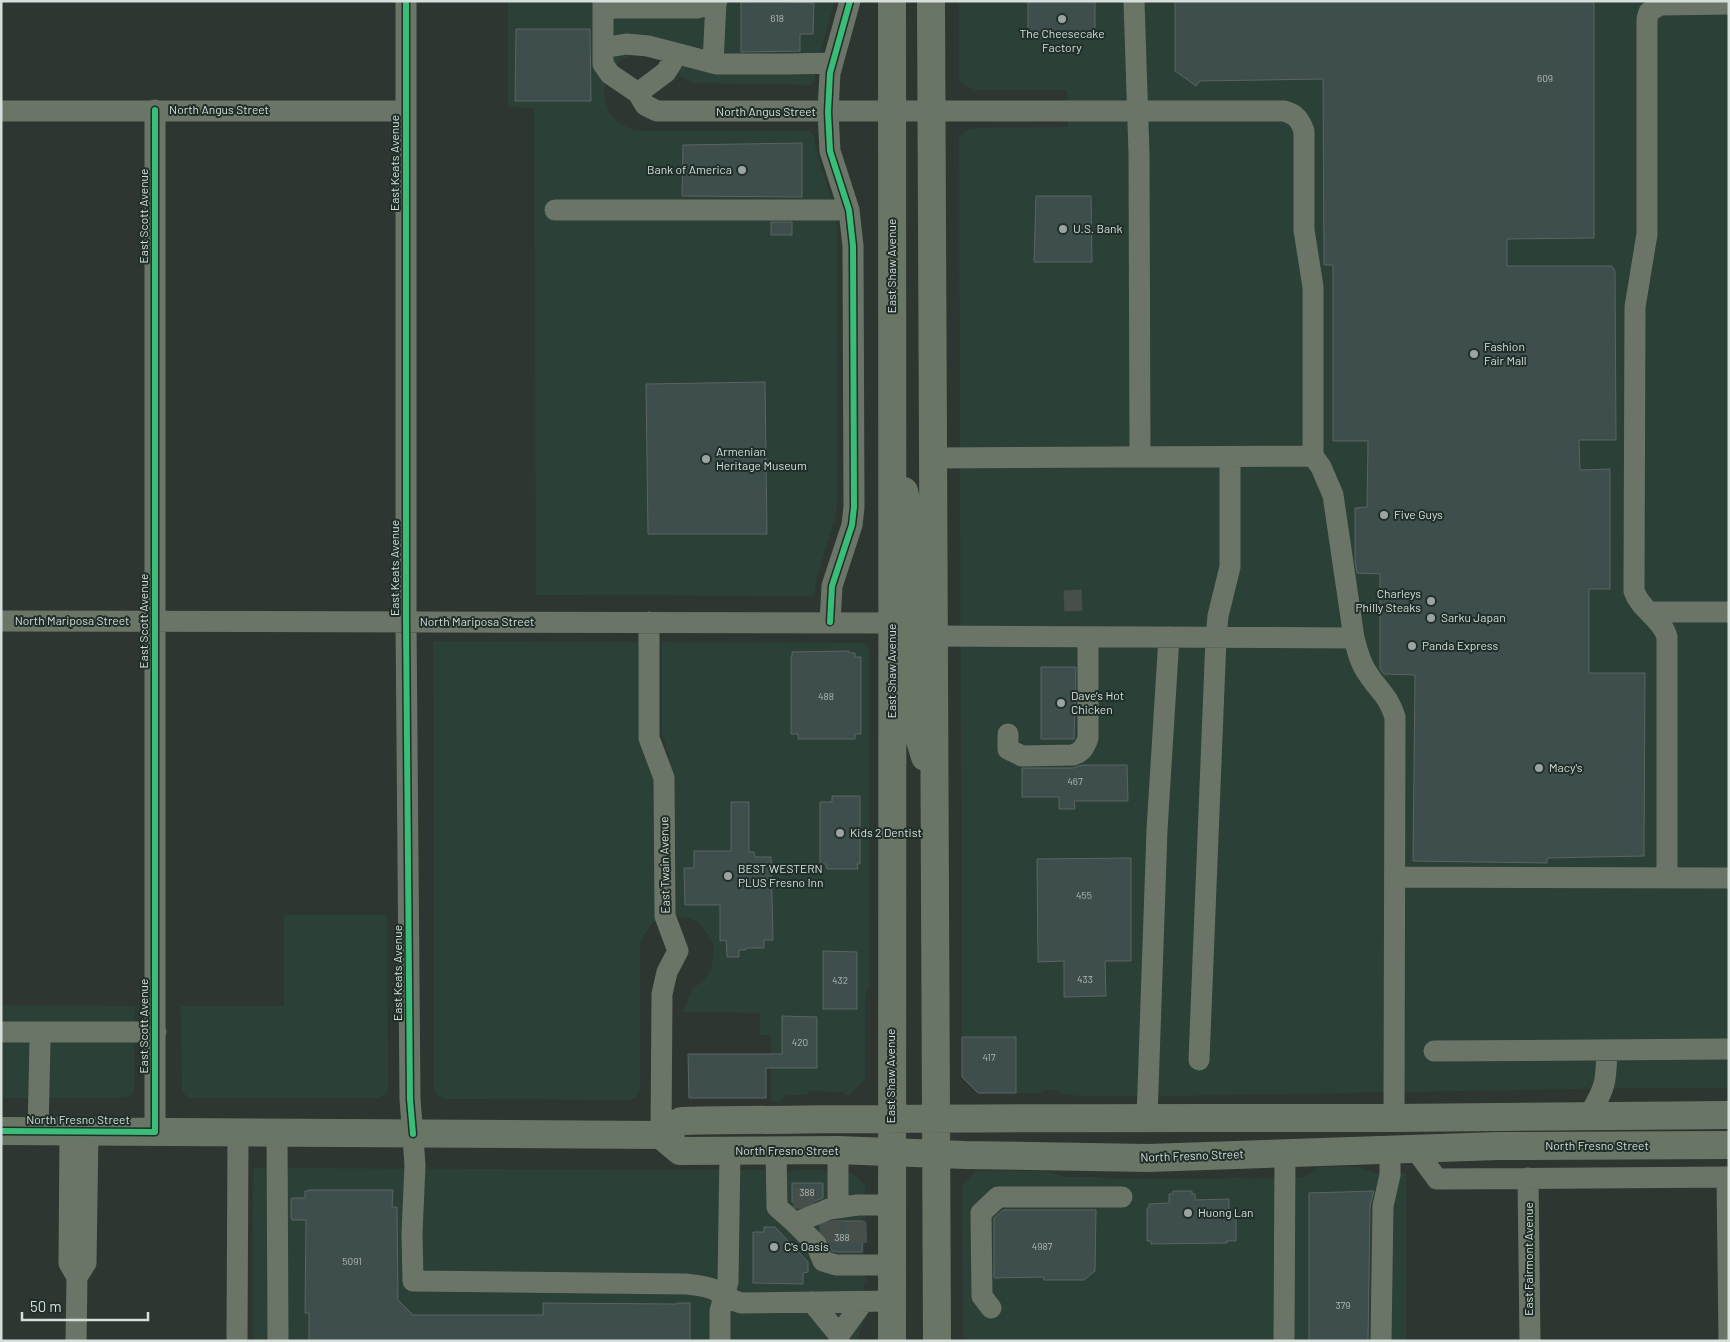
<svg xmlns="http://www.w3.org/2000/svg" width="1730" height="1342" viewBox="0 0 1730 1342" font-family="Barlow,sans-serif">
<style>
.built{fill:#2b4037}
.building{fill:#3e4e4c;stroke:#5c6462}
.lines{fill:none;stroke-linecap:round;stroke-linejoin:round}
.minor-tunnel{stroke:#474f4b;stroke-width:21;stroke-dasharray:21 11;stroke-linecap:butt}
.minor{stroke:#6b7567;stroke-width:21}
.major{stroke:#6a7665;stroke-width:28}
.cycleway-casing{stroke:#202f29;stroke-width:9}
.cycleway{stroke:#3abd76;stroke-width:6}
.poi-dot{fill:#9ba4a0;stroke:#202f29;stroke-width:2}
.labels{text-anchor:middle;stroke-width:4;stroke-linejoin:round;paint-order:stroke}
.number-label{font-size:10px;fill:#b0bbb7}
.poi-label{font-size:12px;fill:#d6dfdb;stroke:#202f29;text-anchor:start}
.street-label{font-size:12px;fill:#d6dfdb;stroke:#202f29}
</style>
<rect width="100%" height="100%" fill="#2e3632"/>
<!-- built -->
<path class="built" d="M508,1h327l-19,65 -1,14 -3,4 -3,1 -116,-2 -15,-9 -12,-12 -6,-4 -28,-3 -10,4 -8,7 -9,16 -1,10 1,9 4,11 9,10 10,6 12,3h169l5,5 2,14 19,61 2,16v278l-2,13 -18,59 -3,18 -4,1 -274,-1 -2,-487 -26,-1z
M959,1h770v1087h-94l-463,8h-93l-20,-3 -3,-3h-12l-3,3h-63l-16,-16 -3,-940 8,-7 9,-2 92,-1 -1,-37h-91l-10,-4 -7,-6z
M433,641l206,1 8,116h23l-8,-25v-91l203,1 4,6v338l-4,9v83l-15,16h-4l-3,-3 -33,-1 -3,4h-21l-6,6h-9v-66h-11v-22l-77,-1 8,-21 16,-15 4,-7 3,-19 -2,-10 -12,-16 -8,-5 -19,-3 -20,6 -10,14 -3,9v144l-4,9 -7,2 -184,-1 -7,-3 -4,-8z
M284,915h103l1,173 -1,4 -7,6h-191l-7,-6 -1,-86h103z
M1,1005l134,1 -1,86 -3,3 -7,3h-123z
M1318,1167h41l15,6h32v168h-440v-2l-3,-2 -1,-152 14,-14h71l17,6h37l7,2h115l15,-2 6,2 58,-2 6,-2z
M253,1168l510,2 1,1 27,1 3,-2h30l2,3h26l13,12 1,58 -2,1v26l3,10 -3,3v26l3,3v5l-7,12 -2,12h-605z"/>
<!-- building -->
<path class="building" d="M773,1l41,2 -1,31h-13v17l-59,1v-50z
M1028,1h67v36l-67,1z
M1175,1h419v237l-87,1v27h105l3,5 1,169h-37l1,30 30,-1v120h-21v84h56l-1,183 -97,2v5l-134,-2 2,-186 -31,-1 -4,-5v-95l-23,-1 -2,-11v-54l12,-1 1,-66h-35v-176h-9l-1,-186 -123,2 -4,5 -21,-15z
M516,29h74l1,72h-76z
M802,143v54l-120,-1 1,-51z
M1036,196h55l1,66h-58z
M771,222h21v13h-21z
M765,382l2,152h-119l-2,-150z
M849,651l1,2h5v4h6v77h-6v5h-57v-5h-7v-77h1v-5z
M1041,667h35l-2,72h-33z
M1082,765h45l1,36h-54l1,8h-16v-12h-37v-29h51z
M832,796h28v68h-3l1,5h-31l-1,-5h-6v-62h12z
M731,802h18v50h5l1,5h16l2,83h-9v8h-18v2h-7v7h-12l-1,-17 -6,1v-36h-35l-1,-37h10v-17h37z
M1131,858v103h-26l1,35 -42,1v-36l-26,1 -1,-103z
M823,951l34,1v57h-34z
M782,1016l35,1v51h-51v30h-77l-1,-44h94z
M962,1037h54v56h-38l-16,-16z
M792,1183h31v15l-11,4h-20z
M308,1190h85l-1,17h5l1,93 15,15h130v-12l134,1v-1h13v38h-381v-28h-4l1,-93h-14l-1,-3v-18l1,-1h13v-7h3z
M1173,1191h19v3h3v6l34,-1v19h7v23h-9v2l-76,1v-3h-4v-33h2v-4l20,-1v-9h4z
M1374,1191l-4,15 -2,135h-59v-148z
M1003,1210h93l-1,61 -11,9h-40l-1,-3 -49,1v-60z
M832,1221h31l-1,31h-24l-6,-1 -5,-12 -5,-6v-8z
M764,1227h11l33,35v10l-5,1v11l-50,-1v-51h11z"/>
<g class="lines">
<!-- minor-tunnel -->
<path class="minor-tunnel" d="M1064,601l18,-1
M793,1198l29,1
M830,1221v31
M856,1222l1,31"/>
<!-- minor -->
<path class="minor" d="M406,1v621l4,477 5,66 -3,69 1,47 273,3c10,1 21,2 29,6 9,5 16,10 26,13l151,-2
M603,1v63l7,10 28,19 7,12 12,6h627c12,3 16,9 20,20v99l9,57v169l8,11 12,28 21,143c3,12 6,25 14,36 11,17 20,21 27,43l-1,401
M1134,1l5,153 1,303
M603,8h95l19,-7
M603,48l23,-4 22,2 69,18h72l44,-1
M713,63l3,-61
M638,93l28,-21 11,-18
M1,111h405
M555,210h294
M932,458l381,-2
M1649,612h80
M1,621l892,2
M649,622v116l15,40 1,138 13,35 -11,21 -5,22 -1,141
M830,622l2,-36 20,-61 2,-18 -1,-261 -4,-36 -19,-59 -2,-39 2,-39 20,-72
M933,636l421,2
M1008,734v15l14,7 51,-1c9,-3 12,-8 15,-17v-101
M1396,877l333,1
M1667,877v-240c-5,-19 -27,-27 -33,-46l1,-284 12,-73v-215l2,-7 11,-7 69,-1
M1,1032h42
M1434,1051l295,-2
M1199,1060l17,-422 2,-22 12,-49v-110
M1589,1115c17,-28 17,-33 18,-65
M1147,1118l10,-288 12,-193
M38,1131l2,-89 3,-10h113
M70,1131l-1,132 8,14 -1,64
M155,1132v-1022
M277,1132l1,209
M1415,1149l22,30 292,-2
M776,1150l1,57 18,16 34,-14 29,-4h34
M838,1150v57
M1727,1177l2,164
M1528,1178l2,163
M795,1223l21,21 7,17 13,4h56
M77,1277l9,-14 2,-132
M812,1302l27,33
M991,1308l-9,-12 -1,-83 17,-16h124
M237,1341l1,-209
M720,1341v-30l8,-29 2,-131
M839,1341v-6l24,-33
M1284,1341l1,-188
M1381,1341l2,-135 7,-31v-25"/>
<!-- major -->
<path class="major" d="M892,1c2,447 -1,893 0,1340
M931,1l6,1340
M904,491l8,36 1,82 8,18 12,9
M893,623c11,2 16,6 20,17l1,81 11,36
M1,1131l660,4 20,-14c237,-4 474,-3 711,-3 112,-1 224,-3 337,-3
M661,1135l19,16 158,-1 127,5 183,3 350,-12 231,-1"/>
<defs>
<path id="cycleway" d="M406,1v621l4,477 3,35
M830,622l2,-36 20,-61 2,-18 -1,-261 -4,-36 -19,-59 -2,-39 2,-39 20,-72
M1,1131l154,1v-1022"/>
</defs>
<!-- cycleway casing -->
<use href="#cycleway" class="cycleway-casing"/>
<!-- cycleway -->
<use href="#cycleway" class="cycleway"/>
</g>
<!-- markers -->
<g class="poi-dot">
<circle cx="1062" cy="19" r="5"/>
<circle cx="742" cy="170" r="5"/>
<circle cx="1063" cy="229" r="5"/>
<circle cx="1474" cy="354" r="5"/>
<circle cx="706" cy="459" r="5"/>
<circle cx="1384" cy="515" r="5"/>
<circle cx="1431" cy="601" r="5"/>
<circle cx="1431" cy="618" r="5"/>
<circle cx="1412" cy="646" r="5"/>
<circle cx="1061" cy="703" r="5"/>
<circle cx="1539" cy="768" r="5"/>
<circle cx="840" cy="833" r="5"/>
<circle cx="728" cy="876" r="5"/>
<circle cx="1188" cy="1213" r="5"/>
<circle cx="774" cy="1247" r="5"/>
</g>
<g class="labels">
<!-- number labels -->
<g class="number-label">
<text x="777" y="22">618</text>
<text x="1545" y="82">609</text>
<text x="826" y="700">488</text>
<text x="1075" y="785">467</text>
<text x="1084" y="899">455</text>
<text x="1085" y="983">433</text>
<text x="840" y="984">432</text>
<text x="800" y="1046">420</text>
<text x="989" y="1061">417</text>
<text x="807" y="1196">388</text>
<text x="842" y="1241">388</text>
<text x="1042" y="1250">4987</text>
<text x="352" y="1265">5091</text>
<text x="1343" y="1309">379</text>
</g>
<!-- poi labels -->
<g class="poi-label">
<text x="1062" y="38" text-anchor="middle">The Cheesecake<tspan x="1062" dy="14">Factory</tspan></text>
<text x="732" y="174" text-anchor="end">Bank of America</text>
<text x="1073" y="233">U.S. Bank</text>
<text x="1484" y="351">Fashion<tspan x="1484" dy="14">Fair Mall</tspan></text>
<text x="716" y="456">Armenian<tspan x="716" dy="14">Heritage Museum</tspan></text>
<text x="1394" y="519">Five Guys</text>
<text x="1421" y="598" text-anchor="end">Charleys<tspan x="1421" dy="14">Philly Steaks</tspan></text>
<text x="1441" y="622">Sarku Japan</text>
<text x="1422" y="650">Panda Express</text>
<text x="1071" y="700">Dave's Hot<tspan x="1071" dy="14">Chicken</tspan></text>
<text x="1549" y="772">Macy's</text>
<text x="850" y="837">Kids 2 Dentist</text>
<text x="738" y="873">BEST WESTERN<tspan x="738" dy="14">PLUS Fresno Inn</tspan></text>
<text x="1198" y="1217">Huong Lan</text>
<text x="784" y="1251">C's Oasis</text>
</g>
<!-- street labels -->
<g class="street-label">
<text x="219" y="114">North Angus Street</text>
<text x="766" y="116">North Angus Street</text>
<text transform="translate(395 163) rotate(-90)" y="4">East Keats Avenue</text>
<text transform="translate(144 216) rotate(-90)" y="4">East Scott Avenue</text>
<text transform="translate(892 266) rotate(-90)" y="4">East Shaw Avenue</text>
<text transform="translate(395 568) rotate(-90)" y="4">East Keats Avenue</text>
<text x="72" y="625">North Mariposa Street</text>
<text transform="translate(144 621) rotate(-90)" y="4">East Scott Avenue</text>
<text x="477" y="626">North Mariposa Street</text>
<text transform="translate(892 671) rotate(-90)" y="4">East Shaw Avenue</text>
<text transform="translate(665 865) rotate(-91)" y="4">East Twain Avenue</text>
<text transform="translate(398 973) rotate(-90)" y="4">East Keats Avenue</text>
<text transform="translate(144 1026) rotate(-90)" y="4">East Scott Avenue</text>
<text transform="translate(891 1076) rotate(-90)" y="4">East Shaw Avenue</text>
<text x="78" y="1124">North Fresno Street</text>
<text x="1597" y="1150">North Fresno Street</text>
<text x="787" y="1155">North Fresno Street</text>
<text transform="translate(1192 1156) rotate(-2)" y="4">North Fresno Street</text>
<text transform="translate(1529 1259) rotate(-90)" y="4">East Fairmont Avenue</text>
</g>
</g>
<!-- border -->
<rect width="1730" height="1342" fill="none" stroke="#d6dfdb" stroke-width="5"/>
<!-- scale -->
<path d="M22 1312v8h126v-8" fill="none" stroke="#d6dfdb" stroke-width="2.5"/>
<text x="30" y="1312" font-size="15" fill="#d6dfdb" stroke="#202f29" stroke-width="4" paint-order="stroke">50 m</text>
</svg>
